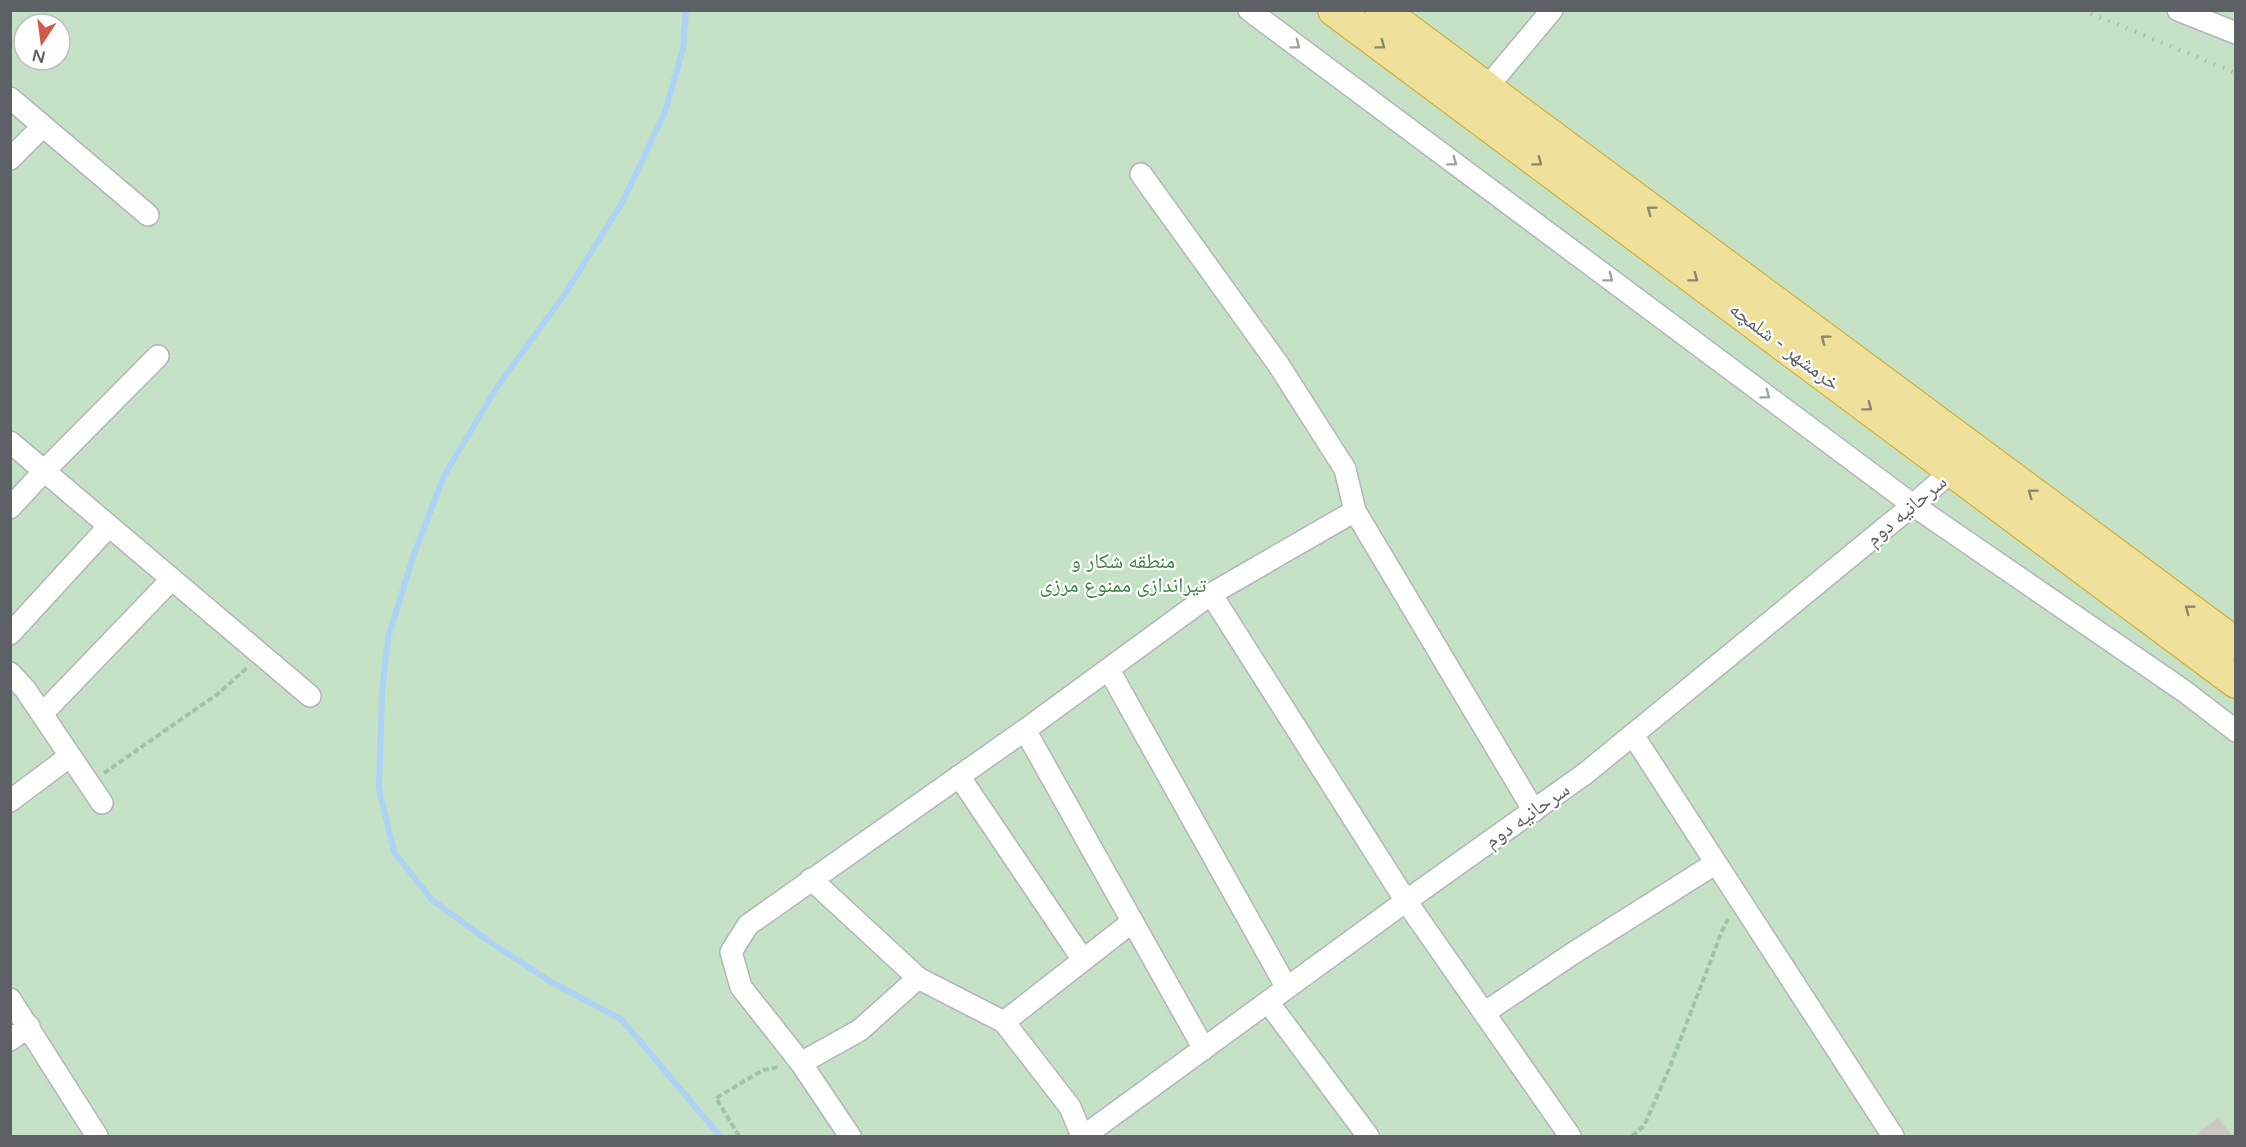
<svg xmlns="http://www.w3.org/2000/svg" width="2246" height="1147" viewBox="0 0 2246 1147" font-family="'Varela Round','Noto Naskh Arabic',sans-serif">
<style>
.green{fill:#c5e2c7;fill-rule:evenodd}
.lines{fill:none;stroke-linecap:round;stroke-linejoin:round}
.stream{stroke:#afd1f4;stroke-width:6}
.building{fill:#c9c7c2;stroke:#d1cec5;stroke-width:1.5}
.minor-casing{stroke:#b2b5b8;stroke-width:24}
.highway-casing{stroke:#d5a81d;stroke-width:34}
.path{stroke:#9fc2ab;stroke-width:4;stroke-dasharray:6 3;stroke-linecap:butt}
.minor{stroke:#fff;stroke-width:21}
.highway{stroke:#efe09b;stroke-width:32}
.rail{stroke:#b3b4b4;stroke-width:4.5;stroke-dasharray:1.5 8;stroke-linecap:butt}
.oneway{stroke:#9ea0a2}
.oneway2{stroke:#898674}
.labels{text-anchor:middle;stroke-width:4.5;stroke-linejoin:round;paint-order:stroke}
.street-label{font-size:21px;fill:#5d6064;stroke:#fff}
.park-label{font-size:21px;fill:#408048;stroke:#fff}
</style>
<rect width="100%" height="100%" fill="#edece5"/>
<!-- green -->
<path class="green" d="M11,11h2224v1125h-2224zM24,24h36v36h-36z"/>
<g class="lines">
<!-- stream -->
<path class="stream" d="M686,10l-3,39 -18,63 -42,89 -58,93 -68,93 -53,89 -31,81 -25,81 -6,54 -3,97 15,63 38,48 61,44 55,36 74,40 98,116"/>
</g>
<!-- building -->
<path class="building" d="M2218,1118l15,19h-39z"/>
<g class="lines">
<defs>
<path id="minor" d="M1249,10l664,495 271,186 52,40
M2178,10l58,23
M1479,97l73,-87
M10,98l138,117
M10,159l33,-33
M1141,174l137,190 67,105 10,42
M10,442l300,254
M10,508l34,-37 114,-115
M1211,594l195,307 164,235
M10,634l99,-108
M1109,670l178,318
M10,673l15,16 77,114
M42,714l130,-135
M1025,730l179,319
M1633,735l260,401
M959,776l124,184
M10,801l60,-45
M811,879l107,99 86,44 66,85 12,29
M10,999l87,137
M1268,1002l100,134
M1484,1013l91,-61 141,-89
M1004,1022l128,-100
M10,1040l19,-14
M801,1063l59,-33 58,-52
M850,1136l-49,-73 -60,-76 -10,-35 17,-27 277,-195 186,-136 144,-83 179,300
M1084,1136l322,-235 180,-128 327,-268 40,-35"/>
<path id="highway" d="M1334,10l902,672
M1381,10l855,634"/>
</defs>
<!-- minor casing -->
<use href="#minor" class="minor-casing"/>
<!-- highway casing -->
<use href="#highway" class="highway-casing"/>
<!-- path -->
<path class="path" d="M104,773l115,-80 29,-26
M739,1136l-23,-38 47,-28 16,-3
M1632,1136l12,-10 25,-57 53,-138 6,-12"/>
<!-- minor -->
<use href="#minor" class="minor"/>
<!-- highway -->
<use href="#highway" class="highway"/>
<!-- rail -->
<path class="rail" d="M2082,10l154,63"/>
</g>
<!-- one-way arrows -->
<defs><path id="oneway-chevron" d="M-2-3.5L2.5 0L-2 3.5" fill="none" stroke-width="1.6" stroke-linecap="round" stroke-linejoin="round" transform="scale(1.5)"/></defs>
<g class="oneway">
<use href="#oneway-chevron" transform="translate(1296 45) rotate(37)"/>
<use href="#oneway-chevron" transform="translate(1453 162) rotate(37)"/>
<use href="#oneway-chevron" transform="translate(1609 278) rotate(37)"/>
<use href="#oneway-chevron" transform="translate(1766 395) rotate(37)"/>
</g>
<g class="oneway2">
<use href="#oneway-chevron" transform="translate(1381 45) rotate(37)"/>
<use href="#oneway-chevron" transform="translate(1538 162) rotate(37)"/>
<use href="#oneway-chevron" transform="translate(1651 210) rotate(-143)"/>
<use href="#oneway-chevron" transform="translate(1694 278) rotate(37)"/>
<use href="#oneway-chevron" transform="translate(1825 339) rotate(-143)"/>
<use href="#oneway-chevron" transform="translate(1868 407) rotate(37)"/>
<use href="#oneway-chevron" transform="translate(2032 493) rotate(-143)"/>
<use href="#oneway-chevron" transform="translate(2189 609) rotate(-143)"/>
</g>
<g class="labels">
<!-- street labels -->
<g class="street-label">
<text transform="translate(1785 346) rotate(37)" y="7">خرمشهر - شلمچه</text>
<text transform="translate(1906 510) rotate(-40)" y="7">سرحانیه دوم</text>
<text transform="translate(1527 815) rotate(-35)" y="7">سرحانیه دوم</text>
</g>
<!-- park labels -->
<g class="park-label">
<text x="1123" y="568">منطقه شکار و<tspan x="1123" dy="24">تیراندازی ممنوع مرزی</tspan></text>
</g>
</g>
<!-- border -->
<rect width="2246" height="1147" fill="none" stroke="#5d6064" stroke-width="24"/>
<!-- north arrow -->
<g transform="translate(42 42) rotate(193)"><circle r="28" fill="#ffffff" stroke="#bebfc1" stroke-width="1.5"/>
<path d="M0-4.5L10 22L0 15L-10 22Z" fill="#d35a46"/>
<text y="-9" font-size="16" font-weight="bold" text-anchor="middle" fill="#5d6064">N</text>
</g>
</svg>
